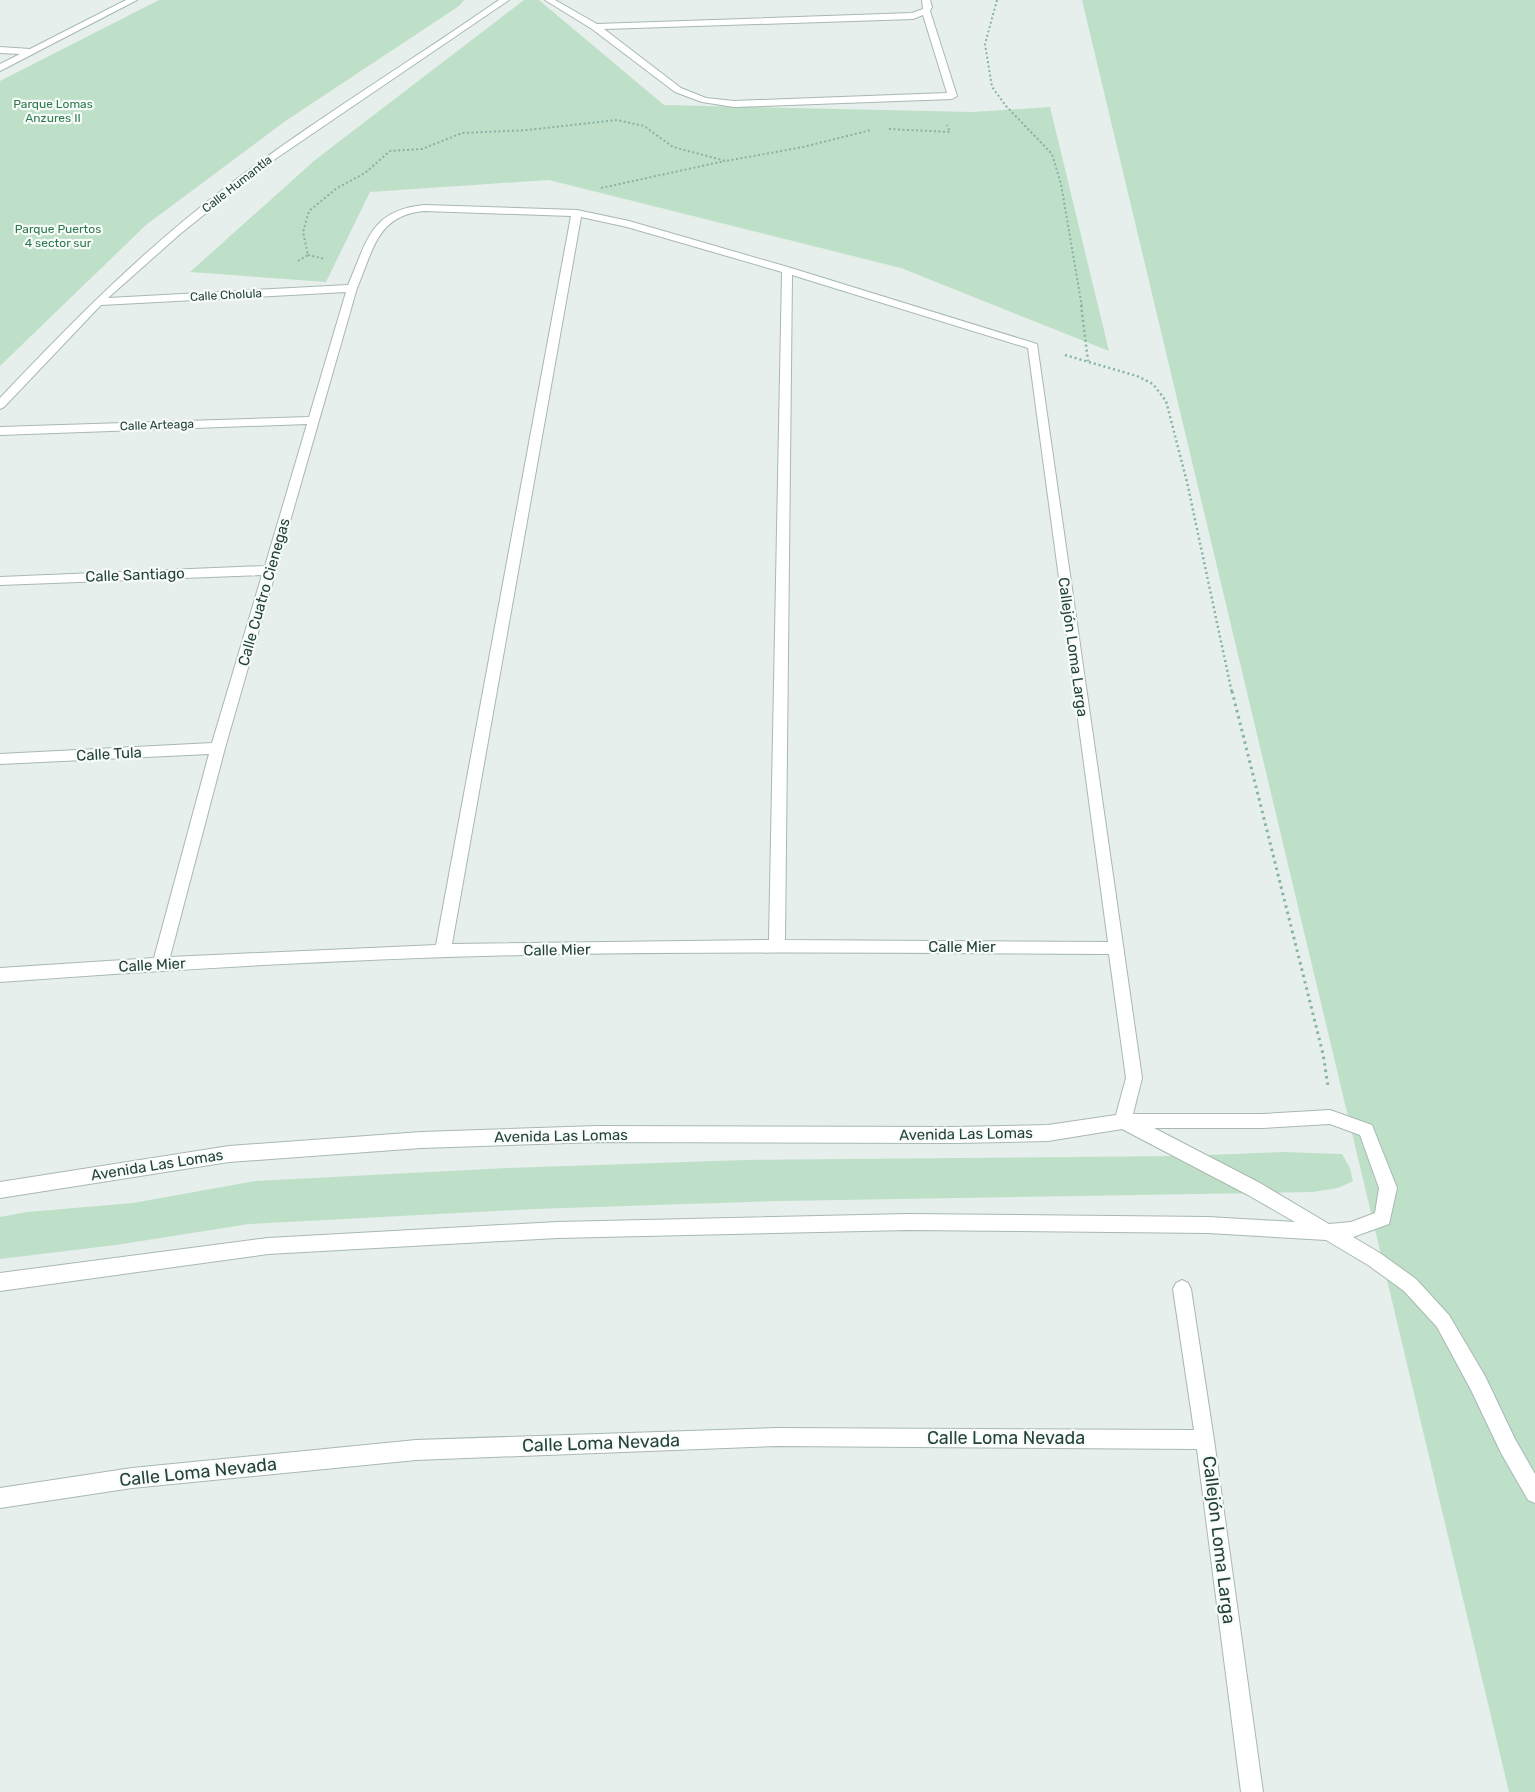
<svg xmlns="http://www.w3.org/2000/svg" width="1535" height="1792" viewBox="0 0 1535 1792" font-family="Rubik,sans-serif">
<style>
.green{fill:#bfe0c8}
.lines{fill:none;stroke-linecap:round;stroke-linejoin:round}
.minor-casing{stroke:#a8b8b2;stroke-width:2}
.path-far2{stroke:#86b3a5;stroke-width:2;stroke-dasharray:2 2.5;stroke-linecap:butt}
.path-far1{stroke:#86b3a5;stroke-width:2.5;stroke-dasharray:2 3;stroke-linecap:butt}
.path{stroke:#86b3a5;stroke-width:3;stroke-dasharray:2.5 4;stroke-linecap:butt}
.minor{fill:#fff;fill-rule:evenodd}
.labels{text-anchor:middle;stroke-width:4.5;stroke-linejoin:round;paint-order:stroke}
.far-park-label{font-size:12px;fill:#2d7a4b;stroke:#f7fbf9}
.far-street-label{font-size:12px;fill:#24423a;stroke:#f7fbf9}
.street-label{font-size:15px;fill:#24423a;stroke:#f7fbf9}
.near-street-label{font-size:18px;fill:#24423a;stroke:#f7fbf9}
</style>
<rect width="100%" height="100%" fill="#e6efeb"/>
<!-- green -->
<path class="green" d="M159,0h305l-5,6 -175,116 -138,103 -146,141v-285z
M524,0h15l125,105 309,7 77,-5 59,244 -208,-83 -352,-88 -179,12 -44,90 -136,-10 125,-112z
M1082,0h453v1792h-26z
M1284,1152l58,2 8,14 3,13 -15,7 -25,4 -532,9 -246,8 -286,15 -133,21 -116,14v-42l27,-5 106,-9 122,-22 252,-13 238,-8 436,-4z"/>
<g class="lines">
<defs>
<path id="minor" d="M126,0h11l-137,71v-7l20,-10 -20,-1v-6l30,2z
M499,0h10l-247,168 -82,66 -72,64 240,-13c19,-43 22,-75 76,-80l153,5 52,11 162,47 246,76 105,734 -9,36h130l67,-4 42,15 25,63 -8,36 -36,13 27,16 36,26 33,36 36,61 30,63 20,35v29l-7,-3 -27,-47 -30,-63 -34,-63 -33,-36 -36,-26 -42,-25 -118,-7 -300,-3 -351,8 -289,16 -268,37v-18l268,-35 289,-16 351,-8 300,3 87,5 -47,-27 -126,-66 -74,12 -93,2 -358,-1 -176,6 -192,14 -229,36v-16l229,-36 192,-14 176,-6 358,1 93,-2 68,-10 10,-37 -17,-124c-195,-1 -390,-3 -585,1 -175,4 -350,14 -524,27v-14l154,-10 55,-204 -209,10v-10l212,-11 50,-168 -262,10v-8l265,-11 42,-142 -307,11v-8l309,-10 37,-125 -245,13 -97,102 -4,2v-11c70,-74 140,-145 221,-207 89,-69 186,-127 278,-191zM424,211l147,5 -135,729 -266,12 55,-209 132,-460c16,-37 20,-73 67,-77zM581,217l46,10 155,45 -13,668 -317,4zM792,275l236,73 80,594 -323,-2zM1330,1124l30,11 19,53 -4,25 -24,9 -22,2 -69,-41 -106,-55h109z
M545,0h10l42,24 315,-11 11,-4 -1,-9h8l2,7 -2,4 27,85 -5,3 -218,8 -32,-5 -27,-10 -83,-63zM923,15l24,78 -213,8 -28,-3 -25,-10 -77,-59 309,-10z
M1182,1280l6,3 3,6 23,151 49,352h-22l-44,-343 -420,-3 -361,14 -284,28 -132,20v-20l132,-20 284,-28 361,-12 417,2 -21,-141 3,-6z"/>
</defs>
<!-- minor casing -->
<use href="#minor" class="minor-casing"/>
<!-- path-far2 -->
<path class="path-far2" d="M997,0l-12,44 7,43 14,19 46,48 9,30 21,123
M889,129l61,3 -3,-7
M601,188l124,-27
M308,255l17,4
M298,261l10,-6 -5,-23 6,-21 28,-23 28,-15 25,-22 32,-2 40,-16 66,-3 89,-10 27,6 29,21 53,14 77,-14 68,-17"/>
<!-- path-far1 -->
<path class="path-far1" d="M1081,305l7,56
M1065,355l72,21 16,8 13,17 21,81 45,211"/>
<!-- path -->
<path class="path" d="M1232,691l91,363 5,32"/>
<!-- minor -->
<use href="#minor" class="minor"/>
</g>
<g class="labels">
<!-- far-park labels -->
<g class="far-park-label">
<text x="53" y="108">Parque Lomas<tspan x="53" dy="14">Anzures II</tspan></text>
<text x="58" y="233">Parque Puertos<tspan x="58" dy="14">4 sector sur</tspan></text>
</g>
<!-- far-street labels -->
<g class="far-street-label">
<text transform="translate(237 184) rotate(-38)" y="4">Calle Humantla</text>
<text transform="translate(226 295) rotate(-3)" y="4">Calle Cholula</text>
<text transform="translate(157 425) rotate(-2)" y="4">Calle Arteaga</text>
</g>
<!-- street labels -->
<g class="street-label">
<text transform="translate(135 575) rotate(-2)" y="5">Calle Santiago</text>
<text transform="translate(264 592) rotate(-74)" y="5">Calle Cuatro Cienegas</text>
<text transform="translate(1073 647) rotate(82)" y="5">Callejón Loma Larga</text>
<text transform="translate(109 754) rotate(-3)" y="5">Calle Tula</text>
<text x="962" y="952">Calle Mier</text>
<text transform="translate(557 950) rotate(-1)" y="5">Calle Mier</text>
<text transform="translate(152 965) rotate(-3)" y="5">Calle Mier</text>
<text transform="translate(966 1134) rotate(-1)" y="5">Avenida Las Lomas</text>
<text transform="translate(561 1136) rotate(-1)" y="5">Avenida Las Lomas</text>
<text transform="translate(157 1165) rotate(-9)" y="5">Avenida Las Lomas</text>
</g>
<!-- near-street labels -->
<g class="near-street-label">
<text x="1006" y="1444">Calle Loma Nevada</text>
<text transform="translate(601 1443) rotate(-2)" y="6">Calle Loma Nevada</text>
<text transform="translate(198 1472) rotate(-6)" y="6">Calle Loma Nevada</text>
<text transform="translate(1219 1540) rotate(83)" y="6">Callejón Loma Larga</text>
</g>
</g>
</svg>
